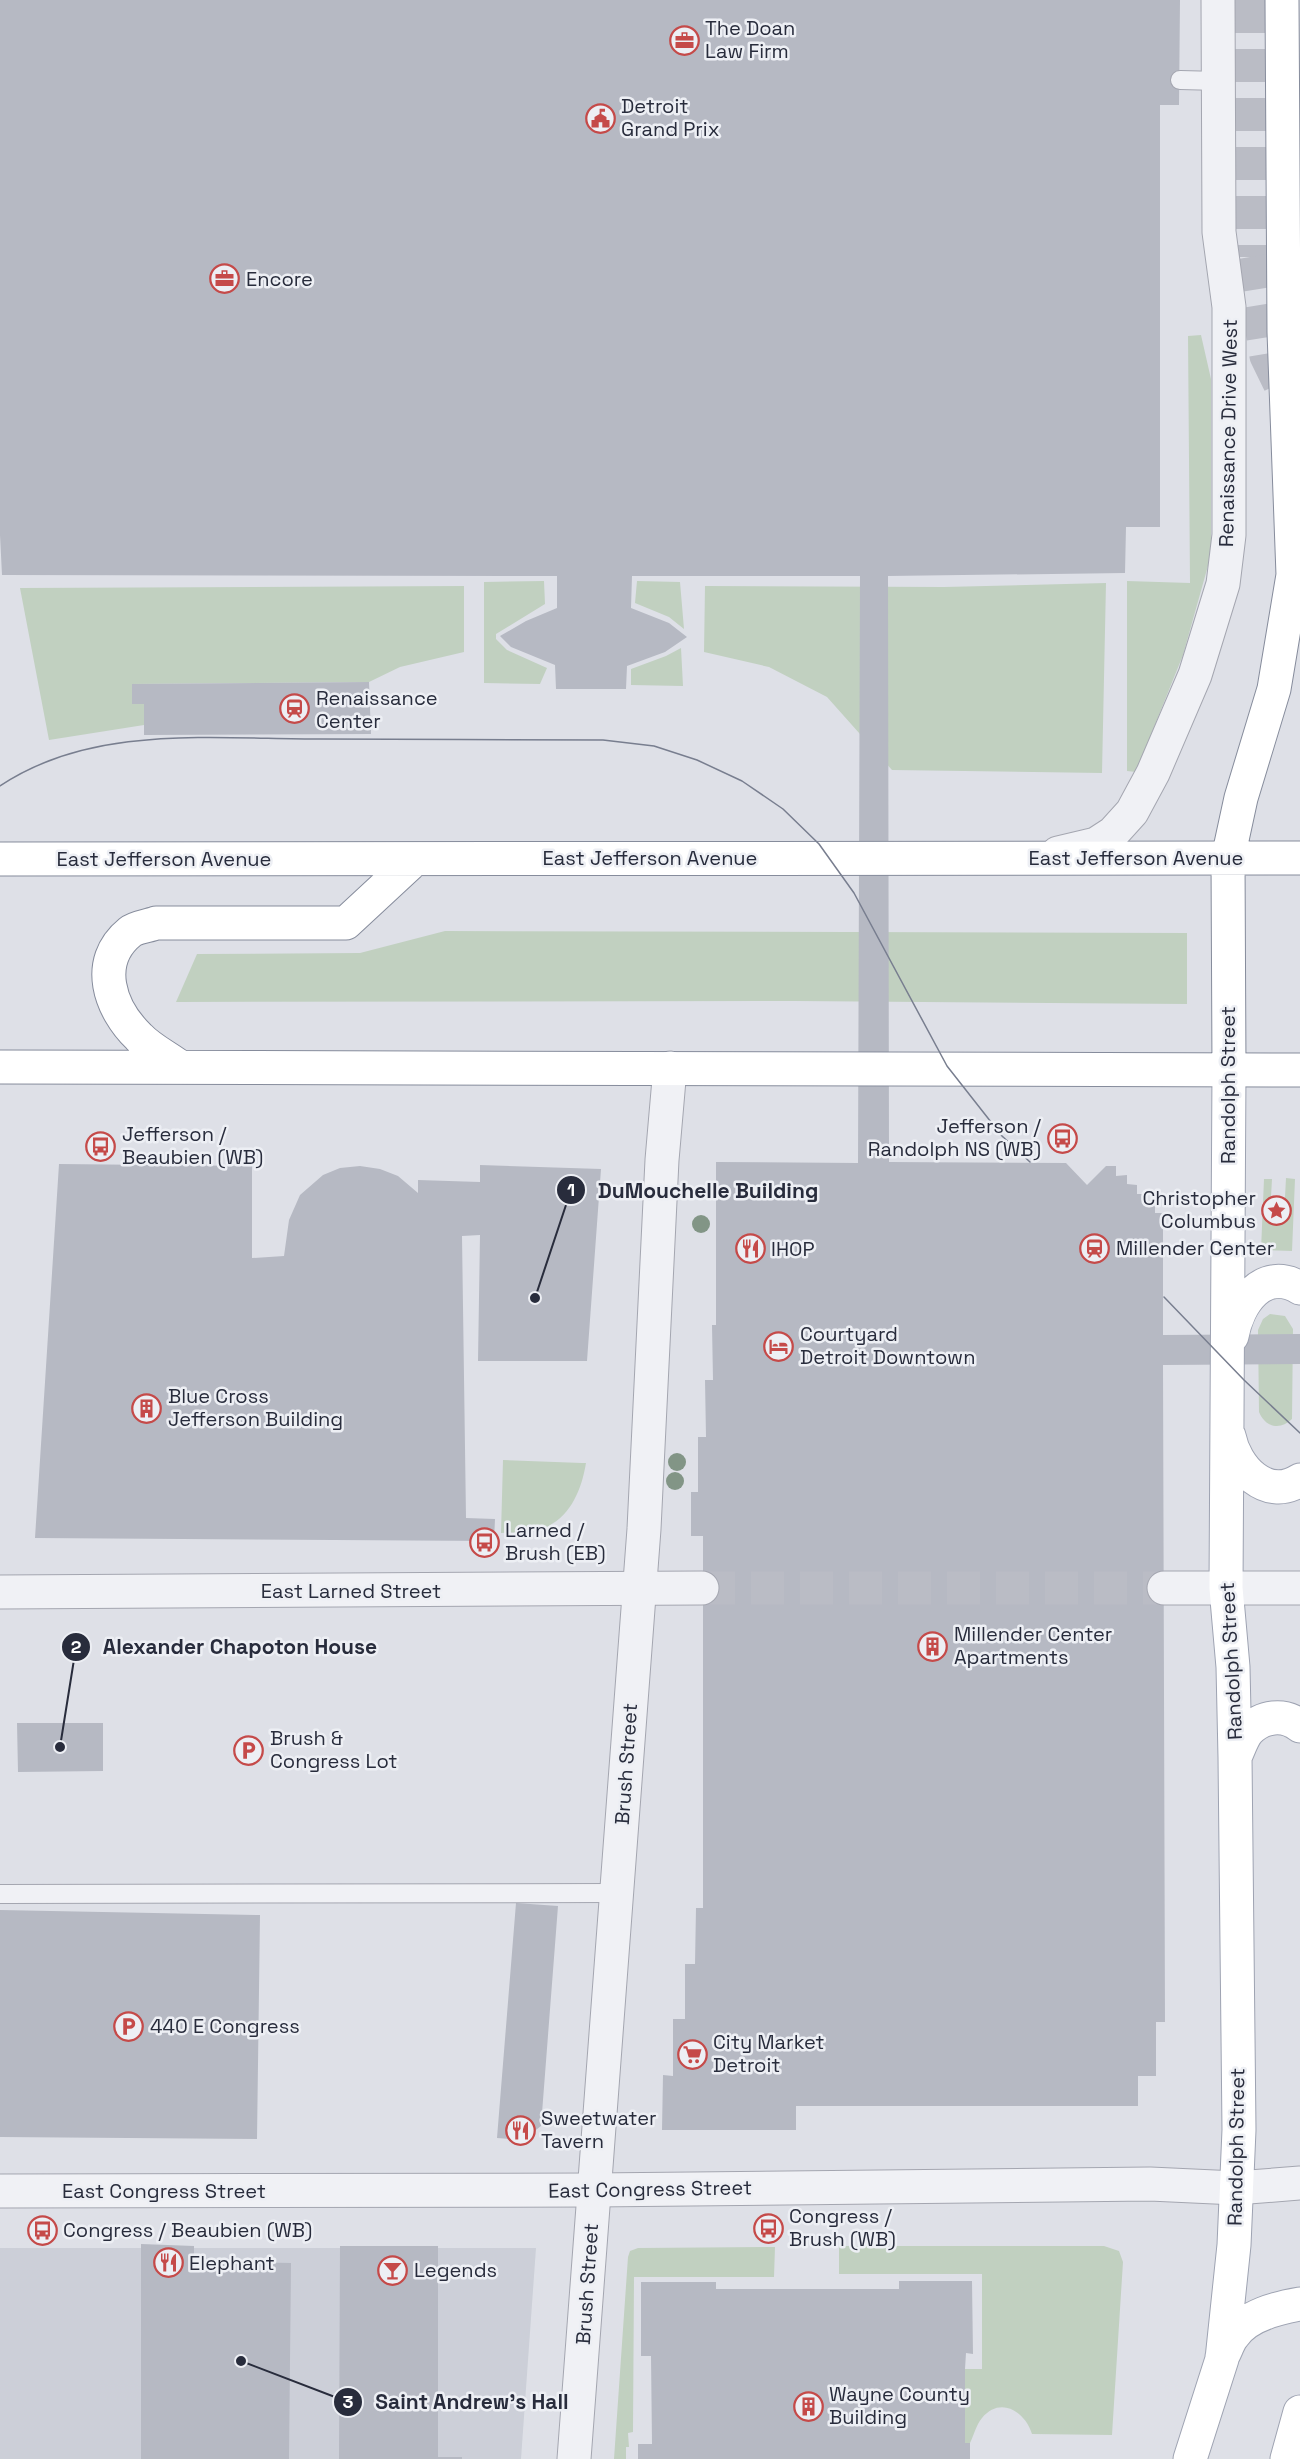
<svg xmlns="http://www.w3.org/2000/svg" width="1300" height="2459" viewBox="0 0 1300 2459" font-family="'Space Grotesk',sans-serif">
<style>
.built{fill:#cccfd8}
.green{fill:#c1d0c0}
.building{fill:#b6b9c3}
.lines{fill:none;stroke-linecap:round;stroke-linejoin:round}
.tertiary-tunnel{stroke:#babcc5;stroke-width:33;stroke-dasharray:33 16;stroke-linecap:butt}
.primary-tunnel{stroke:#babcc5;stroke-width:33;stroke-dasharray:33 16;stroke-linecap:butt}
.trunk-tunnel{stroke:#babcc5;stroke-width:33;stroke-dasharray:33 16;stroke-linecap:butt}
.service-casing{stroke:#a4a6b0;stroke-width:20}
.minor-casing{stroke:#a4a6b0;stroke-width:35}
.tertiary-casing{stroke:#a4a6b0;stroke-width:35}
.primary-casing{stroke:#9ea3b2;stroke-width:35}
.trunk-casing{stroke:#868c9c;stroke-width:35}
.service{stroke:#f0f1f5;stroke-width:18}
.minor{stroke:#f0f1f5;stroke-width:33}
.tertiary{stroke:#f0f1f5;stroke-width:33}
.primary{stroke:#fff;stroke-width:33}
.trunk{stroke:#fff;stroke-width:33}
.tram{stroke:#787e8f;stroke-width:1.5}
.tree{fill:#829586}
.labels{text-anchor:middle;stroke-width:5;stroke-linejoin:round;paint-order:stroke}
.poi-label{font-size:20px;fill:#282c3c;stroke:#edeff4;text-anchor:start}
.street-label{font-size:20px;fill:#282c3c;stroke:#edeff4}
.leader{fill:none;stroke:#282c3c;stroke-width:2}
.callout-dot{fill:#282c3c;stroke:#edeff4;stroke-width:2}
.mark-label{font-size:18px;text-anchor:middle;font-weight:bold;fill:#fff}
.callout-label{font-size:21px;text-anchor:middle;font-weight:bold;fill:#282c3c;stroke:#edeff4;stroke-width:5;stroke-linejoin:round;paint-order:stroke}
</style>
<rect width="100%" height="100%" fill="#dee0e7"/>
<!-- built -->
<path class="built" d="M0,2248h536l-15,211h-521z"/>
<!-- green -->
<path class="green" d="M1201,335l10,44v176l-28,100 -47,117 -9,-1v-190l63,2 -2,-247z
M544,581l1,23 -49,30v5l11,11 40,18 -7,16 -56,-1v-101z
M637,581l43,1 4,47 -15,-12 -34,-14z
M1106,583l-4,190 -210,-3 -65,-73 -58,-30 -65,-15 1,-66 239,1z
M464,586v66l-64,15 -31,15 -237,2v20h12v21l-95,15 -29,-152z
M681,648l2,38 -52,-1v-16l35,-13z
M445,931l742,2v71l-392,-3 -619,1 21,-48 163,-1z
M1286,1178l9,1 -3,72 -31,-1 3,-71h8l-2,36 14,1z
M1270,1314l15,2 8,13 -1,90c-12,12 -27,8 -33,-7l-1,-82 5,-11z
M503,1460l79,3h4c-5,30 -18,60 -51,68 -11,2 -23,1 -34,2z
M839,2246h265l15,5 4,11 -11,173 -80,-1c-7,-23 -32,-38 -50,-16 -6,7 -8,17 -12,25h-5v-74h17v-95h-143z
M775,2247l-1,30h-140l-1,155 -5,1 1,14h-3v12h-12l14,-202 2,-6 8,-3z"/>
<!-- building -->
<path class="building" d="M0,0h1180l-1,105h-19v422h-34l-1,46 -237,3 1,586 177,1 21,22 19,-19h10v10l11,-1v9l10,1v9h10v10h8v9h8v122l137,-1v30l-137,1 2,657h-9v54h-18v30h-342v24h-134l1,-55 10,1v-57h12v-55h10l1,-56h7v-372h-12v-44h7v-55h8l-1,-57h8l-1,-55h4v-163l142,1 2,-587h-228l-1,32 38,15 18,14 -22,15 -38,14 -1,23h-70l-1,-24 -44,-18 -11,-11 26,-15 31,-13v-32l-555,-1 -2,-40z
M369,682l2,52 -227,1v-31h-12v-20z
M59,1164l193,2v92l32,-2 5,-36 11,-25 23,-20 17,-7 20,-2 20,3 18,7 20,17v-13l62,2v-17l121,4 -14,192h-109l2,-126 -18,1 4,282 29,1 -1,22 -459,-3z
M17,1723h86v48l-85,1z
M516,1903l42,3 -17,220 -18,14 -26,-2z
M0,1910l260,5 -3,224 -257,-2z
M141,2244l53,2v15l97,2 -2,196h-148z
M340,2246h98v211h24v2h-123z
M899,2281h73l1,73 -7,-1 -1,16v74h5v16h-332v-15h14l-1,-88h-10v-74h75v7h183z"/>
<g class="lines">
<!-- tertiary-tunnel -->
<path class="tertiary-tunnel" d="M702,1588h462"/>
<!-- primary-tunnel -->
<path class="primary-tunnel" d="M1249,0l1,257"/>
<!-- trunk-tunnel -->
<path class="trunk-tunnel" d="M1250,257l16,99 15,31 10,12"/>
<defs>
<path id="service" d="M1180,80l39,1
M0,1894l616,-1"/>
<path id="minor" d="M574,2459l70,-930 18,-369 8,-92"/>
<path id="tertiary" d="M1058,853l38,-9 17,-11 19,-21 21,-39 42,-98 28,-91 6,-49v-228l-10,-75 -1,-232
M1164,1588h136
M0,1592l702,-4
M0,2191l594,-1 556,-6 86,4 64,-5"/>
<path id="primary" d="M1232,1336c6,-33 31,-70 68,-48
M1229,1436c6,31 37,66 71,44
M1235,1757c4,-8 7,-19 13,-26 14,-15 36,-18 52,-5
M1222,2357c4,-6 6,-15 11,-21 14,-21 44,-28 67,-32
M1190,2459l32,-100 12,-114 5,-115 -4,-373 -2,-90 -7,-79 3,-518
M1287,2459l13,-47"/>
<path id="trunk" d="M0,859l1300,-1
M0,1067l1300,3
M180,1067c-13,-10 -30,-18 -41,-30 -29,-28 -46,-75 -9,-105 6,-5 18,-6 26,-9h190l69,-64
M1229,1070l-1,-212 13,-60 33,-109 19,-114 -9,-243 -2,-332"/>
</defs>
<!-- service casing -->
<use href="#service" class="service-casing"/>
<!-- minor casing -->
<use href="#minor" class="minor-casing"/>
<!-- tertiary casing -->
<use href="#tertiary" class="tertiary-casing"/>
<!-- primary casing -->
<use href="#primary" class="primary-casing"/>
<!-- trunk casing -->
<use href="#trunk" class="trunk-casing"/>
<!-- service -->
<use href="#service" class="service"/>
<!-- minor -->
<use href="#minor" class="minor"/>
<!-- tertiary -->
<use href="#tertiary" class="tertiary"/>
<!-- primary -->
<use href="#primary" class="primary"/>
<!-- trunk -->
<use href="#trunk" class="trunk"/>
<!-- tram -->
<path class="tram" d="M0,786c92,-62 214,-47 320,-47 94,0 189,1 283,1l51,6 43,14 45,21 41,28 36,35 35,49 93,173 55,70 28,26
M1164,1297l80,83 56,53"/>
</g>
<!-- trees -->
<g class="tree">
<circle cx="701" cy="1224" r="9"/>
<circle cx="677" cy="1462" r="9"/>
<circle cx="675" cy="1481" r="9"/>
</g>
<!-- icons -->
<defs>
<symbol id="office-ring" viewBox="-11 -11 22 22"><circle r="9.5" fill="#edeff4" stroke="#c54a49" stroke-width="1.5"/><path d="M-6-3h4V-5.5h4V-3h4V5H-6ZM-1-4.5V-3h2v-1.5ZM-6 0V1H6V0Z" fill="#c54a49"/></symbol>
<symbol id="civic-ring" viewBox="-11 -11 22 22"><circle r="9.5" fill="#edeff4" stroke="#c54a49" stroke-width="1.5"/><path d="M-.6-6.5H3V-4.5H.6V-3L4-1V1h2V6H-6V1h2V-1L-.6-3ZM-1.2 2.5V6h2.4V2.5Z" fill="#c54a49"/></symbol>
<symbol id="station-ring" viewBox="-11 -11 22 22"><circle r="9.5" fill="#edeff4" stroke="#c54a49" stroke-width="1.5"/><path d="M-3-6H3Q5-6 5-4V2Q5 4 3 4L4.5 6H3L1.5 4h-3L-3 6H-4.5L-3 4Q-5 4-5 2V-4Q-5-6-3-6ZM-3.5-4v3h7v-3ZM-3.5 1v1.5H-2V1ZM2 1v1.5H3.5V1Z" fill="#c54a49"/></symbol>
<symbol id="bus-ring" viewBox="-11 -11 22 22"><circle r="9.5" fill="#edeff4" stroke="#c54a49" stroke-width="1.5"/><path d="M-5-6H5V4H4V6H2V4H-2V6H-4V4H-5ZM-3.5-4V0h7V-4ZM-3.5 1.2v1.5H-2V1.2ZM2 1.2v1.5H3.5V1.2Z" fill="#c54a49"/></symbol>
<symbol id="sight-ring" viewBox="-11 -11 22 22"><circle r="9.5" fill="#edeff4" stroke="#c54a49" stroke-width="1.5"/><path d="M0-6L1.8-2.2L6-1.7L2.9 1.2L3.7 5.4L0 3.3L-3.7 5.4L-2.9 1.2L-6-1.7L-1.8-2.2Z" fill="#c54a49"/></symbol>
<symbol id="restaurant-ring" viewBox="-11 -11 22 22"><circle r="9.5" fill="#edeff4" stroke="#c54a49" stroke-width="1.5"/><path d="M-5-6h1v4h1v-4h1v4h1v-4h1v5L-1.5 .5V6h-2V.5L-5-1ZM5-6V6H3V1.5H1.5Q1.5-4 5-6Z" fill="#c54a49"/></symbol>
<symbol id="hotel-ring" viewBox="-11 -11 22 22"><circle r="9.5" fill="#edeff4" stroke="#c54a49" stroke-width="1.5"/><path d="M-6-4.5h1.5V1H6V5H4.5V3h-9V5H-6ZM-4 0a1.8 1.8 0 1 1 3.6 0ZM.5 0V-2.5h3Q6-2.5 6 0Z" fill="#c54a49"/></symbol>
<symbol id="building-ring" viewBox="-11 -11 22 22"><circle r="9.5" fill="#edeff4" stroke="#c54a49" stroke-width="1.5"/><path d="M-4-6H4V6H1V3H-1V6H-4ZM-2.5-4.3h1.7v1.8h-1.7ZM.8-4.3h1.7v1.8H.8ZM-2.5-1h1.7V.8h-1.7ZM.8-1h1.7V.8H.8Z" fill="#c54a49"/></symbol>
<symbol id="parking-ring" viewBox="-11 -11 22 22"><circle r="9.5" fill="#edeff4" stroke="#c54a49" stroke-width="1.5"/><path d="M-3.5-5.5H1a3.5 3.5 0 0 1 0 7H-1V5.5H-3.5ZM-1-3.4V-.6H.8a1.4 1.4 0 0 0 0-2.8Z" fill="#c54a49"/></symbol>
<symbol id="supermarket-ring" viewBox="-11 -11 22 22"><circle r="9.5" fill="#edeff4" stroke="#c54a49" stroke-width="1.5"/><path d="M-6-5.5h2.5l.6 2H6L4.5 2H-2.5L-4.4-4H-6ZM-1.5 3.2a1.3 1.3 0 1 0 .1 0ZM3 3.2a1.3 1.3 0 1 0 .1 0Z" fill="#c54a49"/></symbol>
<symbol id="bar-ring" viewBox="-11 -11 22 22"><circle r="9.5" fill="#edeff4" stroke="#c54a49" stroke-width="1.5"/><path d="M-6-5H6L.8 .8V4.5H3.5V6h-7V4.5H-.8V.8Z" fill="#c54a49"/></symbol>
</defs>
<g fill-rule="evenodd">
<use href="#office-ring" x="668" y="24" width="33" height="33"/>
<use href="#civic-ring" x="584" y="102" width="33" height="33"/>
<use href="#office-ring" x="208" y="262" width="33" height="33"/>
<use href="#station-ring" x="278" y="692" width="33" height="33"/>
<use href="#bus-ring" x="1046" y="1122" width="33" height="33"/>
<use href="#bus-ring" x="84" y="1130" width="33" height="33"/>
<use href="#sight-ring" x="1260" y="1194" width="33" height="33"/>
<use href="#station-ring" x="1078" y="1232" width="33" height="33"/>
<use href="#restaurant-ring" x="734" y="1232" width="33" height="33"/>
<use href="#hotel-ring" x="762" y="1330" width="33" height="33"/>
<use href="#building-ring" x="130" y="1392" width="33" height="33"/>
<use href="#bus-ring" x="468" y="1526" width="33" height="33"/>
<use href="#building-ring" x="916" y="1630" width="33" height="33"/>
<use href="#parking-ring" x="232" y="1734" width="33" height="33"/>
<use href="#parking-ring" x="112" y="2010" width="33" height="33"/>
<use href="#supermarket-ring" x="676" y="2038" width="33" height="33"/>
<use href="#restaurant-ring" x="504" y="2114" width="33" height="33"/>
<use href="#bus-ring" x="752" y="2212" width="33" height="33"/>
<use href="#bus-ring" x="26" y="2214" width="33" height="33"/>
<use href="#restaurant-ring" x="152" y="2246" width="33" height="33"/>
<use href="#bar-ring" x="376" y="2254" width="33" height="33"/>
<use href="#building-ring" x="792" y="2390" width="33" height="33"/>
</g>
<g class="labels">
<!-- poi labels -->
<g class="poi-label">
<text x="705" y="35">The Doan<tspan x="705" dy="23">Law Firm</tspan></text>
<text x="621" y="113">Detroit<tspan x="621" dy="23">Grand Prix</tspan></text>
<text x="246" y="286">Encore</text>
<text x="316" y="705">Renaissance<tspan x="316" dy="23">Center</tspan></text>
<text x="1041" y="1133" text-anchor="end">Jefferson /<tspan x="1041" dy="23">Randolph NS (WB)</tspan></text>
<text x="122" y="1141">Jefferson /<tspan x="122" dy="23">Beaubien (WB)</tspan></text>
<text x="1256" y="1205" text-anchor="end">Christopher<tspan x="1256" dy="23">Columbus</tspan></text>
<text x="1116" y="1255">Millender Center</text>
<text x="771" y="1256">IHOP</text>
<text x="800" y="1341">Courtyard<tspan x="800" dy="23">Detroit Downtown</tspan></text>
<text x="168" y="1403">Blue Cross<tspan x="168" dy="23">Jefferson Building</tspan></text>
<text x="505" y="1537">Larned /<tspan x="505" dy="23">Brush (EB)</tspan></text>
<text x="954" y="1641">Millender Center<tspan x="954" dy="23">Apartments</tspan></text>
<text x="270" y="1745">Brush &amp;<tspan x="270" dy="23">Congress Lot</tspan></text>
<text x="150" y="2033">440 E Congress</text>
<text x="713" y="2049">City Market<tspan x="713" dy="23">Detroit</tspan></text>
<text x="541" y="2125">Sweetwater<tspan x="541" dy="23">Tavern</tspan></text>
<text x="789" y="2223">Congress /<tspan x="789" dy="23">Brush (WB)</tspan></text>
<text x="63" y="2237">Congress / Beaubien (WB)</text>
<text x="189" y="2270">Elephant</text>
<text x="414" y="2277">Legends</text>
<text x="829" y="2401">Wayne County<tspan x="829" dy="23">Building</tspan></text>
</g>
<!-- street labels -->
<g class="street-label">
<text transform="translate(1228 433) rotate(-89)" y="7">Renaissance Drive West</text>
<text x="650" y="865">East Jefferson Avenue</text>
<text x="1136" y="865">East Jefferson Avenue</text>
<text x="164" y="866">East Jefferson Avenue</text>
<text transform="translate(1228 1085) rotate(-90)" y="7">Randolph Street</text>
<text x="351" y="1598">East Larned Street</text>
<text transform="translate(1231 1661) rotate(-93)" y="7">Randolph Street</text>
<text transform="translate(626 1764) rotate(-86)" y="7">Brush Street</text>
<text transform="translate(1236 2147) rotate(-89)" y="7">Randolph Street</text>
<text transform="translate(650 2189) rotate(-1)" y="7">East Congress Street</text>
<text x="164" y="2198">East Congress Street</text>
<text transform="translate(587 2284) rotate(-86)" y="7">Brush Street</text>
</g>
</g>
<!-- callouts -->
<path class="leader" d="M535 1298L571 1190M60 1747L76 1647M241 2361L348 2402"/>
<g class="callout-dot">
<circle cx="535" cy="1298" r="6"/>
<circle cx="60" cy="1747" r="6"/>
<circle cx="241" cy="2361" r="6"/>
<circle cx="571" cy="1190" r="15"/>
<circle cx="76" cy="1647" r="15"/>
<circle cx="348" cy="2402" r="15"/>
</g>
<g class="mark-label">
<text x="571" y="1196">1</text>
<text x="76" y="1653">2</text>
<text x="348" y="2408">3</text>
</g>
<g class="callout-label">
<text x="708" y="1198">DuMouchelle Building</text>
<text x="240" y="1654">Alexander Chapoton House</text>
<text x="472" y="2409">Saint Andrew's Hall</text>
</g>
</svg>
